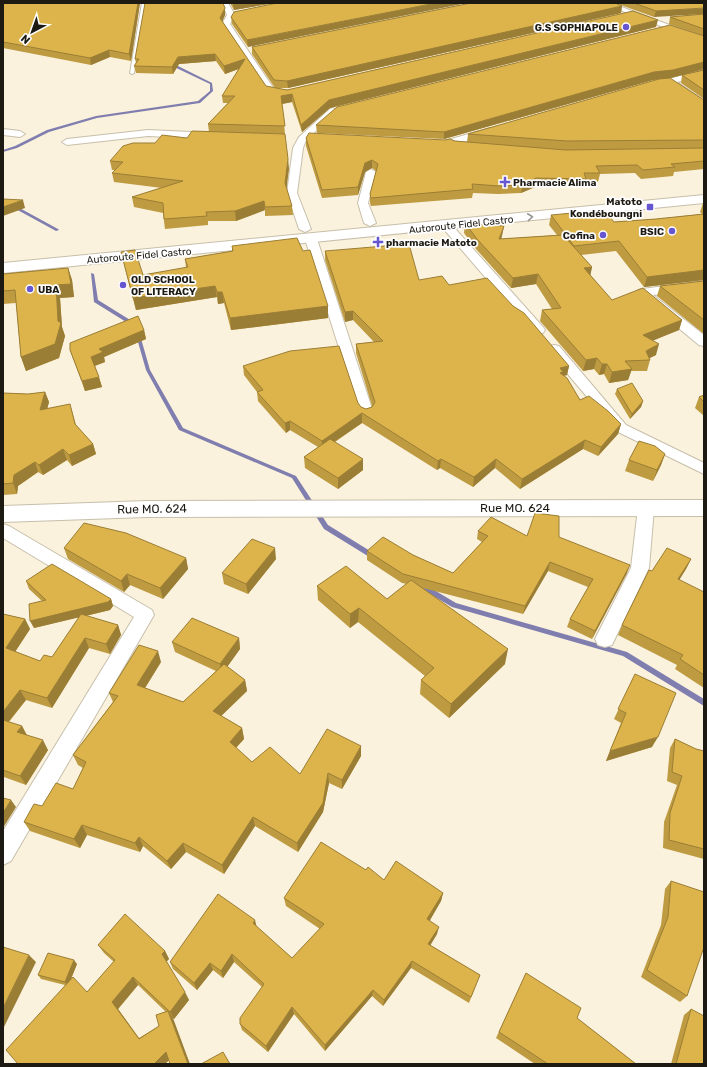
<svg xmlns="http://www.w3.org/2000/svg" width="707" height="1067" viewBox="0 0 707 1067" font-family="Rubik,sans-serif">
<style>
.lines{fill:none;stroke-linecap:round;stroke-linejoin:round}
.stream{fill:#807eaf;fill-rule:evenodd}
.service-casing{stroke:#c7bfab;stroke-width:2}
.minor-casing{stroke:#c7bfab;stroke-width:2}
.tertiary-casing{stroke:#c7bfab;stroke-width:2}
.trunk-casing{stroke:#c7bfab;stroke-width:2}
.service{fill:#fff;fill-rule:evenodd}
.minor{fill:#fff;fill-rule:evenodd}
.tertiary{fill:#fff;fill-rule:evenodd}
.trunk{fill:#fff;fill-rule:evenodd}
.wall{fill:#be9b41;fill-rule:evenodd}
.shaded-wall{fill:#9b7e35}
.building{fill:#ddb44c;stroke:#9b7e35}
.oneway{stroke:#999895}
.poi-dot{fill:#6657d1;stroke:#fff;stroke-width:1.5}
.labels{text-anchor:middle;stroke-width:3.5;stroke-linejoin:round;paint-order:stroke}
.far-poi-label{font-size:10px;font-weight:bold;fill:#1d1a13;stroke:#fff;text-anchor:end}
.far-street-label{font-size:10px;fill:#1d1a13;stroke:#fff}
.street-label{font-size:12px;fill:#1d1a13;stroke:#fff}
</style>
<rect width="100%" height="100%" fill="#fbf2dd"/>
<g class="lines">
<!-- stream -->
<path class="stream" d="M170,63h2l40,20 1,8 -13,12 -103,15 -48,14 -32,16 -14,4v-2l12,-4 32,-16 49,-14 102,-15 12,-10v-7l-40,-19z
M3,199l55,30 1,1 -3,1 -53,-29z
M91,273l3,1 4,26 37,23v2h-4l-37,-23z
M136,334h2l2,1 10,35 33,58 113,48 32,49 47,29 1,2 -1,2h-4l-47,-29 -32,-51 -113,-48 -33,-60 -10,-35z
M420,584h4l32,19 171,49 77,47v7l-81,-50 -171,-49 -32,-19 -1,-2z"/>
<defs>
<path id="service" d="M142,3h4l-12,70 -2,1 -2,-1z"/>
<path id="minor" d="M222,3h6l7,12 -5,9 44,65 18,2 1,2 -1,2 -24,-2 -46,-69 5,-9z
M602,3h9l93,35v5z
M704,70v5l-27,7 27,19v7l-28,-18 -9,-9 1,-2z
M333,108l4,3 -1,2 -30,27 -3,8 -6,45 14,36 -6,3 -6,-3 -12,-36 6,-45 6,-11 31,-28z
M490,128l3,1 2,2 -2,2c-12,4 -57,20 -66,11l2,-2 15,-1z
M3,129l17,2 5,3 -5,3 -17,-2z
M148,130l64,3 5,3 -5,3 -64,-3 -81,9 -5,-3 5,-3z
M371,169l5,3 -8,31 8,20 -6,3 -6,-3 -6,-20 8,-31z
M446,222l4,1 93,104 2,3 -2,3h-10l-91,-106 -2,-2z
M311,236l4,1 2,2 56,173 -2,3 -5,2 -5,-2 -2,-3 -54,-173 2,-2z
M704,281v8l-51,6 51,40v11l-5,-1 -63,-52 2,-3 4,-1z
M554,345l5,1 67,79 78,38v11l-88,-43 -67,-79 -2,-3 2,-3z
M646,502l6,2 2,4 -5,60 -37,77 -7,2 -7,-2 -3,-6 36,-71 7,-60 2,-4z
M3,524l6,2 143,84 2,5 -143,246 -8,4v-34l131,-214 -131,-79z"/>
<path id="tertiary" d="M704,500v16l-557,1 -144,5v-16l144,-5z"/>
<path id="trunk" d="M704,195v8l-701,70v-10z"/>
</defs>
<!-- service casing -->
<use href="#service" class="service-casing"/>
<!-- minor casing -->
<use href="#minor" class="minor-casing"/>
<!-- tertiary casing -->
<use href="#tertiary" class="tertiary-casing"/>
<!-- trunk casing -->
<use href="#trunk" class="trunk-casing"/>
<!-- service -->
<use href="#service" class="service"/>
<!-- minor -->
<use href="#minor" class="minor"/>
<!-- tertiary -->
<use href="#tertiary" class="tertiary"/>
<!-- trunk -->
<use href="#trunk" class="trunk"/>
</g>
<!-- wall -->
<path class="wall" d="M3,3h137l-9,58 -21,-4 -19,8 -88,-17z
M230,3h44l-40,7z
M277,3l-29,44 -16,-23 -1,-7z
M615,3h89l-50,14z
M622,6l-1,7 -333,75h-13l-23,-34v-7z
M225,8v7l-3,6 44,65 21,4 369,-63 -326,81 -28,24 -10,-30 -10,2 3,30 -76,-2 -1,-8 20,-21h-5l-1,-7 17,-27 -14,5 -9,-13 -37,3 -6,10 -37,-1 -2,-7 2,-3 -1,-4z
M704,14v55l-33,9 -18,2 -209,59 -127,-6 -1,-8 388,-89 -35,-12 1,-7z
M704,70v29l-23,-16 1,-8z
M704,100v69l-30,3 -1,4 -32,3 -6,-6 -35,1 -2,8h-13l-1,5h-49l-14,6 -23,1 -25,-1 -1,5 -101,8 -1,-3v-9l6,-23 -4,-3 -7,4 -7,23 -36,3 -16,-52v-8l149,3 111,9 93,-1 -94,1 -98,-8 1,-8z
M110,161l179,7 -3,19 6,19 1,9 -28,1v-6l-29,11h-28v4l-43,4 -2,-16 -29,-6 -2,-10 30,-9 -48,-6 -2,-9 3,-3h-3z
M703,203h1v77l-60,7 -28,-36 -35,4 11,12 -2,8 22,25 70,20 -3,10 -26,10 3,15 -7,3 1,2 -3,11h-16l-3,9 -19,3 -5,-9 -5,1 -5,-6 -11,2 -43,-50 2,-11 10,-1 -16,-25 -25,4 -35,-39 -12,-16 1,-10 39,3 -3,13 56,-4 -8,-10 2,-10 63,7 42,-3 46,-5 -2,-2z
M232,246l96,60v12l-97,12 -7,-27 -6,1 -1,-7 -81,13 -15,-58 22,23 43,-7 -1,-9 47,-8z
M325,251l94,29 30,5 120,81 -2,9 -3,1 16,24 41,24 -3,10 -20,22 -15,-7 -63,40 -25,-21 -22,19 -33,-19 -3,2 -75,-47 -27,19 28,28 -25,19 -33,-21 -1,-11 14,-10 -28,-17 -4,3 -28,-32 -1,-9 -13,-17 -1,-9 115,37 3,4 5,2 6,-2v-1l-16,-53v-9l18,-2 -21,-22 -8,2 -20,-62z
M68,268l4,12 2,17 -14,1 2,29 3,9 -6,22 -33,13 -5,-14 -5,-54 -13,1v-30z
M704,281v53l-47,-38 3,-10z
M144,330l2,9 -42,18 1,5 -10,4 7,21 -17,4 -15,-41z
M617,389l26,12 -2,6 -11,12 -15,-25z
M45,392l4,10 -2,7 23,-5 6,21 17,19 3,10 -24,12 -5,-6 -24,15 -5,-3 -20,14 -1,8 -14,1v-102l25,1z
M704,395v21l-9,-8 4,-11z
M665,454l-4,11 -8,16 -28,-10 4,-11z
M478,531l49,5 32,1 68,36 -35,66 -25,-12 3,-8 18,-32 -40,-16 -25,43 -100,-26 82,76 -56,54 -29,-24 1,-14 4,-4 -67,-54 -8,6 -32,-28 -1,-14 70,13 20,-15 -5,-1 -35,-23v-9l46,4 40,18 29,-31 -5,-3z
M64,548l122,10 2,11 -25,30 -33,-14 -6,7 -56,-33z
M276,559l-28,35 -24,-10 -2,-11z
M691,559l-5,10 -7,11 25,12v96l-29,-19 2,-4 -59,-30 4,-10 30,-54z
M26,581l85,18 2,7 -3,4 -24,6 32,9 3,10 -11,19 -21,-6 -37,60 -26,-8 -17,22 13,4 5,9 21,15 -22,35 -22,-8 -1,-1v-162l22,5 5,10 -15,23 25,9 12,-4 27,-40 -45,11 8,-27 -13,-12z
M239,638l1,11 -13,18 18,13 2,11 -26,25 21,12 2,11 -8,9 16,14 48,12 61,-28v10l-19,33 -13,-6 -6,29 -25,40 -43,-26 -31,48 -38,-22 -15,17 -28,-23 -3,6 -53,-17 -7,13 -50,-17 -6,-9 18,-16 31,-17 10,-21 -5,-3 -5,-10 40,-53 -4,-9 52,-31 -16,26 38,14 33,-31 -41,-19 -3,-10z
M635,674l17,73 -46,14 15,-38 -7,-4z
M675,739l21,10 8,2v108l-41,-11 1,-26 13,-37 -10,-4 3,-33z
M366,870l18,10 59,13 -2,8 -11,19 7,14 -7,11 50,30 -11,28 -58,-35 -28,38 -11,-10 -47,55 -31,-37 -26,38 -26,-22 -2,-6 22,-37 -28,-25 -11,16 -10,-8 -16,20 -24,-21 -3,-7 87,-35 35,31 28,-29 -34,-23 -2,-8z
M671,881l16,115 -7,6 -39,-25 20,-52 4,-36z
M98,945l67,6 4,8 -3,3 23,38 -15,19 -2,-2 1,1 -4,42 -4,4h-147l47,-79 -24,-6 -3,-4 39,-11 -6,15 16,13 27,-30 -10,-9zM138,985l28,27 -7,14 -20,12 -21,-29z
M526,973l51,45 59,46h-101l-39,-26z
M691,1009l13,55h-33l13,-49z"/>
<!-- shaded-wall -->
<path class="shaded-wall" d="M138,3h2l-9,58 -2,-7z
M238,3h36l-40,7 -1,-6z
M436,3h31l-219,44 -1,-7z
M622,6l-1,7 -333,75 -1,-7z
M225,8v7l-4,10 -1,-7z
M704,8v6l-50,3 2,-6z
M658,20l-2,7 -326,81 -28,24 -1,-7 28,-25z
M109,50l1,7 -19,8 -1,-7z
M215,54l1,7 -37,3 -6,10 -1,-7 6,-10z
M245,59l1,7 -21,8 -1,-8z
M704,62v7l-33,9 -18,2 -209,59v-7l210,-60z
M292,94v8l-10,2 -1,-8z
M288,159l1,9 -3,25 -1,-10z
M372,160v8l-7,4 -7,23v-8l7,-24z
M536,178l-1,9 -14,6 2,-8z
M23,200l2,8 -22,8v-9z
M264,201l1,9 -29,11 -1,-10z
M504,226l-2,10 -4,13 1,-10z
M592,267l-2,10 -6,-9z
M68,268l4,12 2,17 -14,1 2,29 3,9 -6,22 -33,13 -5,-14 37,-36 -2,-36z
M704,270v10l-60,7 3,-10z
M538,274l-2,10 -25,4 2,-10z
M215,286l2,11 -81,13 -3,-12z
M217,292h5l2,11 -6,1z
M328,306v12l-97,12 -1,-12z
M353,311v9l-8,2v-10z
M682,320l-3,10 -39,16 3,-11z
M144,330l2,9 -42,18 1,5 -11,4 -3,-9 8,-8z
M659,344l-3,11 -10,5v-9z
M597,358l-3,11 -11,2 3,-11z
M602,364h5l-3,10 -5,1z
M569,366l-2,9 -5,1 -4,6 2,-14z
M632,369l-4,11 -19,3 3,-11z
M99,377l3,10 -17,4 -3,-10z
M45,392l4,10 -5,19 -4,-11z
M643,401l-2,6 -11,12 2,-5z
M362,413v10l-40,27v-9z
M290,421v9l-4,3 -1,-10z
M621,424l-3,10 -20,22 3,-9z
M585,440l-2,9 -63,40 2,-10z
M93,444l3,10 -24,12 -3,-11z
M63,449l4,11 -24,15 -4,-10z
M665,454l-4,11 -8,16 4,-11z
M363,459v11l-25,19v-11z
M441,459l-1,9 -3,2 1,-9z
M496,459l-1,9 -22,19 1,-10z
M35,462l3,10 -20,14 -1,8 -4,-11 1,-8z
M275,548l1,11 -28,35 -2,-10z
M186,558l2,11 -25,30 -3,-11z
M691,559l-5,10 -13,21 5,-11z
M550,562l-2,9 -25,43 2,-8z
M630,565l-3,8 -35,66 3,-8z
M127,574l3,11 -6,7 -3,-11z
M111,599l2,7 -3,4 -76,18 -4,-7z
M359,608l-1,14 -8,6v-14z
M25,619l5,10 -19,29 -5,-10z
M118,625l3,10 -11,19 -4,-10z
M85,638l4,10 -37,60 -5,-10z
M239,638l1,11 -18,25 -2,-10z
M508,649l-3,15 -56,54 2,-14z
M158,651l3,11 -21,34 -3,-11z
M245,680l2,11 -31,30 -3,-10z
M20,690l6,10 -22,27 -1,-1v-14z
M22,726l5,10 -10,-4z
M242,728l2,11 -12,13 -2,-10z
M658,737l-6,10 -46,14 4,-10z
M43,740l5,10 -22,35 -6,-9z
M361,746v10l-19,33v-9z
M328,773l1,10 -6,29 -25,40 -1,-9z
M11,800l5,7 -13,21v-15z
M253,817l2,9 -31,48 -2,-9z
M82,825l5,10 -7,13 -6,-9z
M139,837l4,9 -3,6 -5,-9z
M183,843l3,9 -15,17 -4,-8z
M443,893l-2,8 -15,26 1,-8z
M255,920l2,8 -4,-5z
M439,927l-2,7 -10,17 1,-7z
M165,951l4,8 -3,3 -4,-8z
M232,954l2,8 -11,16 -2,-7z
M29,955l7,7 -33,67v-21z
M74,960l3,4 -9,22 -3,-4z
M412,961l-1,7 -28,38 1,-6z
M210,963l3,7 -16,20 -3,-7z
M133,977l5,8 -20,24 26,36 -32,-43z
M373,990l-1,6 -47,55v-6z
M185,992l4,8 -15,19 -4,-7z
M292,1007l2,7 -26,38 -2,-6z
M168,1011l5,7 17,46h-2z
M166,1052l5,6 -6,6h-11z"/>
<!-- building -->
<path class="building" d="M3,3h135l-9,51 -20,-4 -19,8 -87,-16z
M145,3h78l2,5 -5,10 46,68 21,4 346,-79 25,9 -329,80 -28,25 -9,-31 -11,2 4,30 -77,-2 27,-28h-13l23,-37 -21,7 -9,-12 -37,3 -6,10 -38,-1 5,-7h-4z
M277,3h159l-189,37 -16,-23 3,-5z
M471,3h144l7,3 -335,75 -13,-1 -22,-33z
M634,3h70v5l-48,3z
M704,14v15l-34,-12z
M670,25l34,11v26l-31,8 -19,2 -210,60 -128,-7 21,-18z
M704,70v20l-22,-15z
M670,78l34,22v40l-137,1 -99,-7 191,-55z
M192,131l93,3 3,25 -3,24 7,23 -27,1 -1,-6 -29,10 -29,1 1,4 -43,3 -1,-16 -31,-6 51,-16 -71,-8 11,-11 -13,-1 13,-15 10,-3h22l7,-8 25,3z
M309,133l136,7 5,-1 5,2 111,9 138,-2v13l-33,3 4,3 -32,3 -6,-5 -41,1 4,7h-16l2,6 -50,-1 -13,7 -24,1 -27,-2 1,5 -102,9 -1,-4 8,-30 -6,-4 -7,3 -7,24 -36,3 -16,-52z
M3,199l20,1 -20,7z
M604,210l10,12 42,-3 48,-5v56l-57,7 -28,-36 -45,5 -23,-31z
M465,223l39,3 -5,13 64,-4 29,32 -8,1 28,32 31,-12 39,32 -39,15 16,9 -13,7 4,9 -25,1 7,8 -20,3 -5,-8h-5l-5,-6 -11,2 -44,-50 19,-2 -23,-34 -25,4 -36,-39z
M297,238l6,13 7,-1 18,56 -98,12 -8,-26h-5l-2,-6 -82,12 -12,-46 14,-2 8,25 45,-8 -3,-8 48,-8 -1,-5z
M409,244l10,36 23,-4 7,9 38,-7 26,28 11,7 45,53 -9,2 3,4 -3,1 7,5 13,22 9,-4 19,15 13,13 -20,23 -16,-7 -63,39 -26,-20 -22,18 -33,-18 -3,2 -76,-48 -40,28 -32,-20 -5,2 -28,-31 6,-2 -20,-24 47,-15 49,-5 19,57 3,4 5,2 6,-2 3,-5 -19,-58 27,-3 -30,-30 -8,1 -20,-61z
M68,268l3,16 -15,1 2,36 3,2 -6,21 -34,13 -6,-67 -12,1v-17z
M704,281v39l-44,-34z
M138,316l6,14 -45,19 4,3 -12,5 8,20 -17,4 -12,-31v-7z
M632,383l11,18 -11,13 -15,-25z
M45,392l-5,18 30,-6 5,20 18,20 -24,11 -6,-6 -24,16 -4,-3 -21,13 -1,8 -10,1v-91l25,1z
M704,395v7l-5,-5z
M330,439l33,20 -25,19 -34,-21z
M639,441l16,5 10,8 -8,16 -28,-10z
M535,513l24,3v21l71,28 -35,66 -25,-12 23,-40 -43,-17 -25,44 -122,-32 -36,-23 16,-14 30,18 40,18 35,-37 -10,-5 13,-14 36,19z
M84,523l42,10 60,25 -26,30 -33,-14 -6,7 -57,-33z
M252,539l23,9 -29,36 -24,-11z
M667,548l24,11 -13,20 26,13v83l-24,-16 3,-4 -61,-30 27,-55 3,1z
M52,564l59,35 -3,3 -78,19 -1,-17 17,-4 -20,-19z
M346,566l41,33 24,-19 97,69 -57,55 -30,-24 13,-12 -75,-60 -9,6 -33,-28z
M3,614l22,5 -19,29 34,13 4,-6 8,2 29,-43 37,11 -12,19 -21,-6 -38,60 -27,-8 -17,22z
M192,618l47,20 -19,26 -48,-22z
M139,645l19,6 -21,34 46,17 41,-38 21,16 -32,31 29,17 -12,14 22,20 18,-15 30,27 27,-45 34,17 -19,34 -14,-7 -5,30 -26,40 -44,-26 -31,48 -39,-22 -16,18 -28,-24 -4,6 -53,-18 -8,14 -50,-17 10,-18 8,2 14,-23 17,6 13,-27 -13,-7 45,-59 -9,-3z
M635,674l41,19 -18,44 -48,14 16,-38 -8,-4z
M3,720l19,6 -5,6 26,8 -23,36 -17,-6z
M675,739l21,10 8,2v98l-35,-9 1,-27 12,-37 -10,-4z
M3,798l8,2 -8,13z
M321,842l45,28 2,-3 16,13 12,-19 47,32 -16,26 12,8 -11,17 52,31 -9,22 -59,-36 -28,39 -11,-10 -48,55 -33,-38 -26,39 -26,-22v-6l24,-34 -32,-30 -11,17 -11,-8 -16,20 -24,-21 48,-68 37,26 -2,3 39,35 32,-34 -40,-26z
M671,881l33,11v55l-17,49 -40,-26 21,-53z
M125,914l40,37 -3,3 23,38 -15,20 -37,-35 -21,25 27,37 20,-13 -3,-11 12,-4 20,53h-18l-4,-12 -12,12h-136l-12,-14 67,-73 14,15 28,-32 -17,-15z
M3,947l26,8 -26,53z
M48,953l26,7 -9,22 -27,-7z
M526,973l55,35 -4,10 59,46h-88l-49,-32z
M691,1009l13,7v48h-28z
M223,1052l7,12h-29z"/>
<!-- one-way arrows -->
<defs><path id="oneway-chevron" d="M-2-3.5L2.5 0L-2 3.5" fill="none" stroke-width="1.6" stroke-linecap="round" stroke-linejoin="round"/></defs>
<use class="oneway" href="#oneway-chevron" transform="translate(530 217) rotate(-6)"/>
<!-- markers -->
<g class="poi-dot">
<circle cx="626" cy="27" r="4"/>
<path d="M503 176h4v4h4v4h-4v4h-4v-4h-4v-4h4z"/>
<rect x="646" y="203" width="8" height="8" rx="2"/>
<circle cx="672" cy="231" r="4"/>
<circle cx="603" cy="235" r="4"/>
<path d="M376 236h4v4h4v4h-4v4h-4v-4h-4v-4h4z"/>
<circle cx="123" cy="285" r="4"/>
<circle cx="30" cy="289" r="4"/>
</g>
<g class="labels">
<!-- far-poi labels -->
<g class="far-poi-label">
<text x="618" y="31">G.S SOPHIAPOLE</text>
<text x="513" y="186" text-anchor="start">Pharmacie Alima</text>
<text x="642" y="205">Matoto<tspan x="642" dy="12">Kondéboungni</tspan></text>
<text x="664" y="235">BSIC</text>
<text x="595" y="239">Cofina</text>
<text x="386" y="246" text-anchor="start">pharmacie Matoto</text>
<text x="131" y="283" text-anchor="start">OLD SCHOOL<tspan x="131" dy="12">OF LITERACY</tspan></text>
<text x="38" y="293" text-anchor="start">UBA</text>
</g>
<!-- far-street labels -->
<g class="far-street-label">
<text transform="translate(461 224) rotate(-6)" y="4">Autoroute Fidel Castro</text>
<text transform="translate(139 255) rotate(-5)" y="4">Autoroute Fidel Castro</text>
</g>
<!-- street labels -->
<g class="street-label">
<text x="515" y="512">Rue MO. 624</text>
<text transform="translate(152 509) rotate(-1)" y="4">Rue MO. 624</text>
</g>
</g>
<!-- border -->
<rect width="707" height="1067" fill="none" stroke="#1d1a13" stroke-width="8"/>
<!-- north arrow -->
<g transform="translate(32 32) rotate(221)" stroke="#ffffff" stroke-width="3" paint-order="stroke">
<path d="M0-3L7 15L0 10L-7 15Z" fill="#1d1a13"/>
<text y="-6" font-size="11" font-weight="bold" text-anchor="middle" fill="#1d1a13">N</text>
</g>
</svg>
